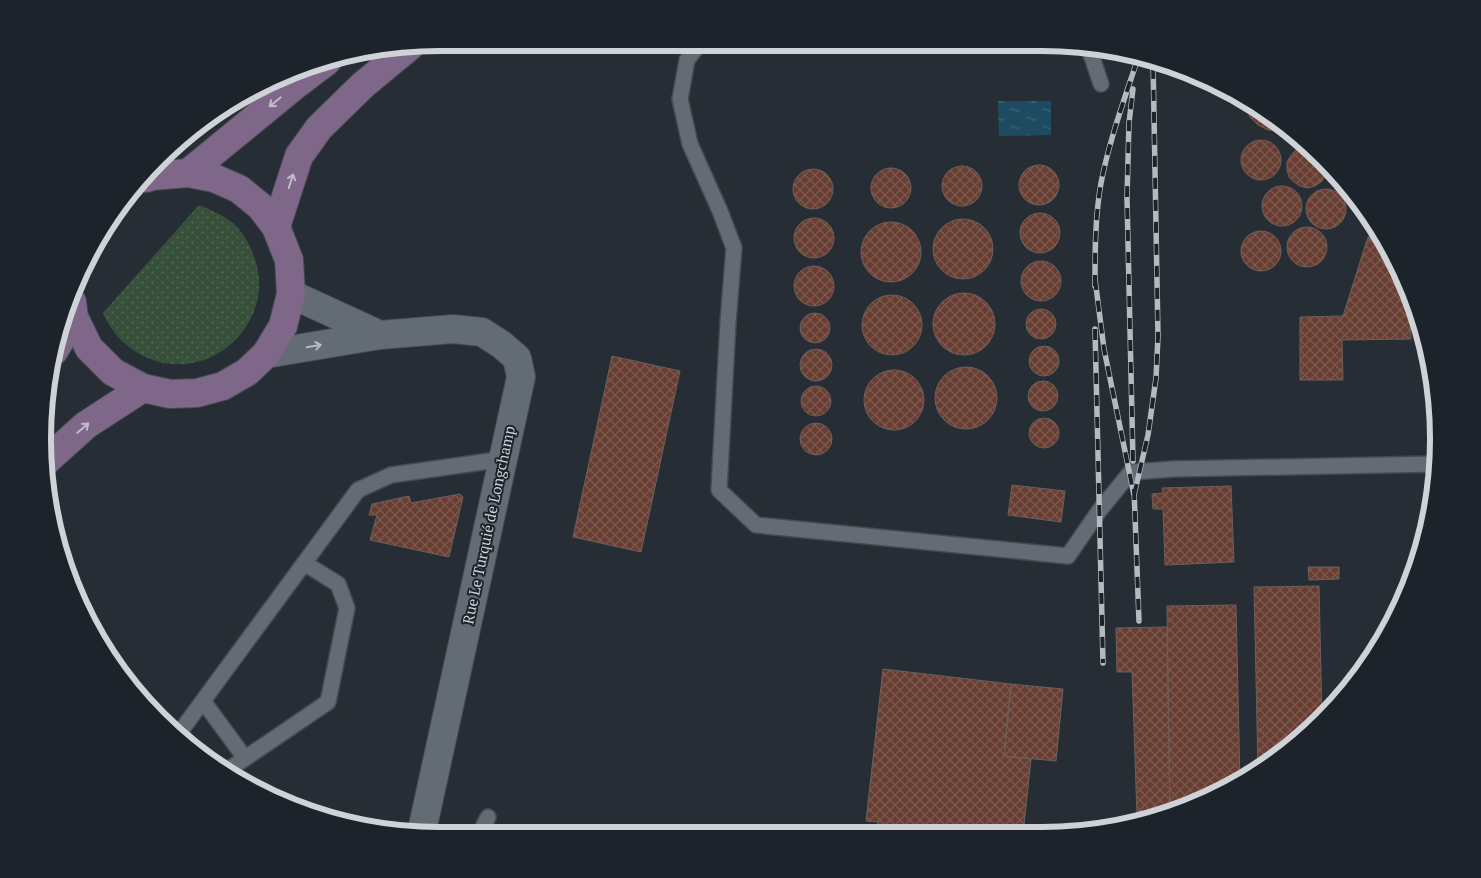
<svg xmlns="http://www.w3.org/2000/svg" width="1481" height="878" viewBox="0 0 1481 878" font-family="'PT Serif',serif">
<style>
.green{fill:url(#green-dots)}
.water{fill:url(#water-ripples)}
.building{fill:url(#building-cross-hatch);stroke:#6c605c}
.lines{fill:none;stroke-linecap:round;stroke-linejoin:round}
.service-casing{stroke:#454a51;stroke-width:18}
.minor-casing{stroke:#454a51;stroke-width:30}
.secondary-casing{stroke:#454a51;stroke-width:30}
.service{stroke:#636b74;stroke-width:15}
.minor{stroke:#636b74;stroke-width:28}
.secondary{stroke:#7e6789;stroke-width:28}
.rail-casing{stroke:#b6babf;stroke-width:5.5}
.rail{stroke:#1d232b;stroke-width:4;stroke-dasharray:11;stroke-linecap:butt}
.oneway{stroke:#bfbdc8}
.oneway2{stroke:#b4b9bf}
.labels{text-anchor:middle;stroke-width:4;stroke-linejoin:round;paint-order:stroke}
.street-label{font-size:15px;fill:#cfd3d8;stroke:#1d232b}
.rim{fill:none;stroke:#cfd3d8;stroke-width:6}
</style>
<defs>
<pattern id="green-dots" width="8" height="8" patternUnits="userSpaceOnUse" patternTransform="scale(1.25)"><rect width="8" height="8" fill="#37503a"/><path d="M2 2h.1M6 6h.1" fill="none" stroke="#536856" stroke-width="1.8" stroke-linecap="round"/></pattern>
<pattern id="water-ripples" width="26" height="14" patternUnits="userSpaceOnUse" patternTransform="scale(1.25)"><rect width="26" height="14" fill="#1d4c62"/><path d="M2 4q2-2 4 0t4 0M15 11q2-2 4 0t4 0" fill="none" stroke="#3d6578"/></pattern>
<pattern id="building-cross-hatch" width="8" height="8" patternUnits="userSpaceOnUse" patternTransform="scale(1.25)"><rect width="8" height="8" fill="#683e32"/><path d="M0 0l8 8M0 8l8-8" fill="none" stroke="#7d594f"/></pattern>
</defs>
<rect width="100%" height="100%" fill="#272d35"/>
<!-- green -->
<path class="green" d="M199,205c12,5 25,10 36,20 8,8 14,18 18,29 27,63 -39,130 -103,105 -22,-9 -38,-25 -47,-46z"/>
<!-- water -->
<path class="water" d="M998,101h53v34l-52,1z"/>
<!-- building -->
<path class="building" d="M1244,101l18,8 24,20 -6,2 -12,-1 -10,-5 -8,-8 -5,-11z
M1241 160a20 20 0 1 1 40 0a20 20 0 1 1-40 0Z
M1303,147h5l14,11 6,7v4l-2,7 -5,6 -6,4 -7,2 -8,-2 -6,-4 -5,-5 -2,-7v-8l4,-7 5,-5z
M1019 185a20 20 0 1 1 40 0a20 20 0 1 1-40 0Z
M942 186a20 20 0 1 1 40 0a20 20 0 1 1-40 0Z
M871 188a20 20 0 1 1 40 0a20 20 0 1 1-40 0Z
M793 189a20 20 0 1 1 40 0a20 20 0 1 1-40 0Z
M1262 206a20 20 0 1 1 40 0a20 20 0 1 1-40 0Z
M1306 209a20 20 0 1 1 40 0a20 20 0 1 1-40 0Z
M1020 233a20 20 0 1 1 40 0a20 20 0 1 1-40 0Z
M794 238a20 20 0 1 1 40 0a20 20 0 1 1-40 0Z
M933 249a30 30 0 1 1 60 0a30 30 0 1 1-60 0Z
M861 252a30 30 0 1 1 60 0a30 30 0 1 1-60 0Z
M1287 247a20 20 0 1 1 40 0a20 20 0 1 1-40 0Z
M1241 251a20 20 0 1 1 40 0a20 20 0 1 1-40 0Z
M1368,237h13l27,50 8,27h-6l1,25 -69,1 1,40h-43v-63l43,-1z
M1021 281a20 20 0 1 1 40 0a20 20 0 1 1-40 0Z
M794 286a20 20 0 1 1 40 0a20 20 0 1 1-40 0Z
M933 324a31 31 0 1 1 62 0a31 31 0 1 1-62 0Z
M862 325a30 30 0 1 1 60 0a30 30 0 1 1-60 0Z
M1026 324a15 15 0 1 1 30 0a15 15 0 1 1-30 0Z
M800 328a15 15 0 1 1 30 0a15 15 0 1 1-30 0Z
M1029 361a15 15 0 1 1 30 0a15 15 0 1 1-30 0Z
M800 365a16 16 0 1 1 32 0a16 16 0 1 1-32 0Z
M612,356l68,15 -39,181 -68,-15z
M935 398a31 31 0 1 1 62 0a31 31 0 1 1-62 0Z
M864 400a30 30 0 1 1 60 0a30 30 0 1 1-60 0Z
M1028 396a15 15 0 1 1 30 0a15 15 0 1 1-30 0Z
M801 401a15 15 0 1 1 30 0a15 15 0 1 1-30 0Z
M1029 433a15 15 0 1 1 30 0a15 15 0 1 1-30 0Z
M800 439a16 16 0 1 1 32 0a16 16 0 1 1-32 0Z
M1012,485l53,6 -4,31 -53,-7z
M1231,486l3,76 -69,3 -2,-56h-10l-1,-15 11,-1 -1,-5z
M460,494l3,3 -14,60 -79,-17 7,-25h-8l3,-11 37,-8 2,7z
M1308,567h31v12l-30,1z
M1319,586l3,134 -64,49 -4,-182z
M1236,605l4,178 -70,31 -3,-208z
M1167,627l3,187 -33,2 -5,-144h-15l-1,-44z
M883,669l128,15 -7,72 27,3 -8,76h-146l1,-13 -12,-1z
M1011,684l52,5 -7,72 -52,-5z"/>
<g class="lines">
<defs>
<path id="service" d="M700,43l-13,17 -7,39 10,45 30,67 14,37 -6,74 -9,168 37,35 312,31 31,-45 31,-38 3,-1 40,-3 263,-5
M1089,48l12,36
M203,701l42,57
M180,732l178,-242 33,-15 113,-16
M225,772l103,-70 19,-94 -9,-24 -34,-21
M479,835l9,-18"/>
<path id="minor" d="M291,294l89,41
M266,354l114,-19 73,-6 29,3 20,13 15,13 4,19 -100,458"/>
<path id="secondary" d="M188,173l110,-90 29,-22
M276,227l23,-71 20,-28 44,-43 46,-38
M72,302l2,15 15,31 24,24 30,16 27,6 27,-1 26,-7 24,-14 19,-18 17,-28 8,-32 -2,-34 -13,-33 -16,-21 -21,-17 -25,-11 -26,-5 -35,3 -6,2
M54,351l20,-34
M46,461l40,-36 57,-37"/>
</defs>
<!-- service casing -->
<use href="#service" class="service-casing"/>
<!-- minor casing -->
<use href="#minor" class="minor-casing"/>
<!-- secondary casing -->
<use href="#secondary" class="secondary-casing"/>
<!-- service -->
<use href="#service" class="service"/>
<!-- minor -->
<use href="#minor" class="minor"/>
<!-- secondary -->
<use href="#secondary" class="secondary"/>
<defs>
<path id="rail" d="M1095,279l9,70 30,146 14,-60 8,-57 2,-42 -5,-276
M1095,286c0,-35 0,-69 6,-103 8,-41 22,-80 35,-119l3,-6
M1095,329l8,334
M1133,461l-6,-263 2,-75 4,-34
M1134,489l5,132"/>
</defs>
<!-- rail casing -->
<use href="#rail" class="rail-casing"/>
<!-- rail -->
<use href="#rail" class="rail"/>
</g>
<!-- one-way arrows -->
<defs><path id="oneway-shaft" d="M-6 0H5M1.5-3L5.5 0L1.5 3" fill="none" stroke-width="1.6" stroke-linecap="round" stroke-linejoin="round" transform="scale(1.25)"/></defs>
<g class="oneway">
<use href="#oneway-shaft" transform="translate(275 102) rotate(141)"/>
<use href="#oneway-shaft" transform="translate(291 181) rotate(-72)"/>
<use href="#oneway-shaft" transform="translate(83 428) rotate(-40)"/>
</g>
<use class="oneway2" href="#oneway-shaft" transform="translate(314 346) rotate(-9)"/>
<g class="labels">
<!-- street labels -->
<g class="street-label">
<text transform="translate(489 525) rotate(-78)" y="5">Rue Le Turquié de Longchamp</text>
</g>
</g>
<!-- crop -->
<path d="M0 0H1481V878H0ZM439 51H1042A388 388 0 0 1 1430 439V439A388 388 0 0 1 1042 827H439A388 388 0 0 1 51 439V439A388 388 0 0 1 439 51Z" fill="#1d232b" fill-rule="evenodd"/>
<path class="rim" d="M439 51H1042A388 388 0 0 1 1430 439V439A388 388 0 0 1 1042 827H439A388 388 0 0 1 51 439V439A388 388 0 0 1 439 51Z"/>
</svg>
